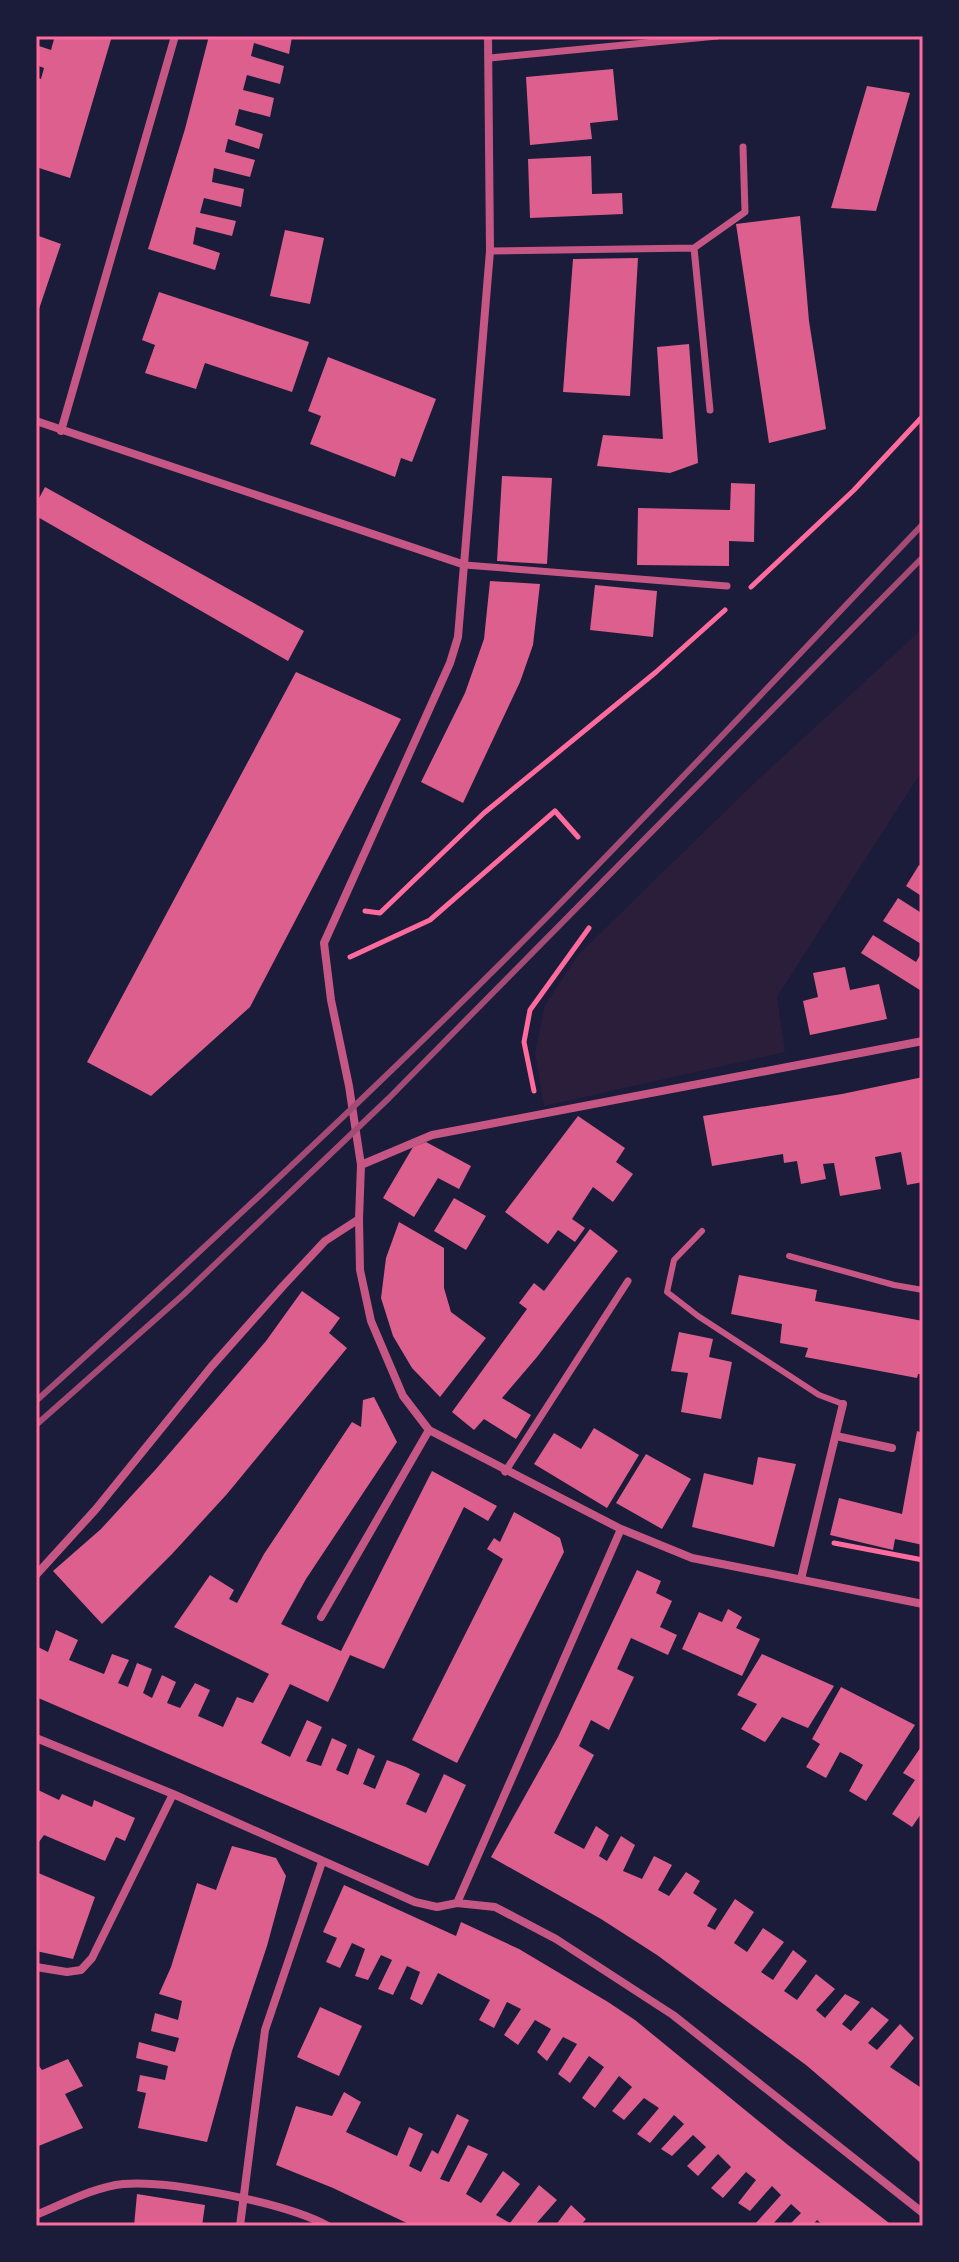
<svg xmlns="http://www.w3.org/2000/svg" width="959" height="2262" viewBox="0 0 959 2262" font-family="Commissioner,sans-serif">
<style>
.green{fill:#2a1e3b}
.building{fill:#dd5f8e}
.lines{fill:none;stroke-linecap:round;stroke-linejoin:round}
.path{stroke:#ff6b9d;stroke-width:5}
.service{stroke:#c65784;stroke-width:6}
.pedestrian{stroke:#c65784;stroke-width:7}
.minor{stroke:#c65784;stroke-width:8}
.rail{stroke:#a44b75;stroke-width:6}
.neatline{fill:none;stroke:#ff6b9d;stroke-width:3}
</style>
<rect width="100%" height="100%" fill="#1b1b3a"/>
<!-- green -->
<path class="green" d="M923,628v141l-146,228 8,55 -241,54 -9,-53 10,-48 33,-50 172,-168z"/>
<!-- building -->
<path class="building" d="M47,36h65l-42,142 -34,-11v-90l5,2 3,-11 -8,-3v-20l15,5 3,-11z
M209,36l83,1 -3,17 -35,-11 -3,13 33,10 -4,18 -33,-9 -4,15 31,8 -4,19 -31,-8 -4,16 28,9 -4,15 -31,-10 -3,13 30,8 -5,17 -36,-9 -2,14 32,7 -3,18 -37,-9 -4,15 36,8 -4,15 -36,-9 -3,17 27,9 -5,17 -67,-21 37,-120z
M613,69l5,51 -28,3 2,16 -62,6 -4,-68z
M867,86l43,7 -34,118 -45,-3z
M591,156l1,38 30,-1 1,21 -93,4 -2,-59z
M800,216l9,105 17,108 -57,14 -33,-219z
M285,230l39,8 -14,66 -40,-8z
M36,235l25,9 -24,71h-1z
M638,258l-8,138 -67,-4 10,-133z
M159,292l150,50 -17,50 -87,-29 -9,26 -51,-16 10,-28 -13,-5z
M689,344l9,119 -28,10 -73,-7 6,-31 60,4 -6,-92z
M328,357l108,42 -24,63 -11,-4 -6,19 -85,-33 11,-28 -13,-5z
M502,476l50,2 -5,86 -50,-3z
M731,483l24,1 -1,58 -25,-1v25l-92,-1 1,-57 92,2z
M45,487l259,144 -16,30 -252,-145v-12z
M490,581l50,3 -7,61 -13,37 -57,121 -42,-21 44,-89 19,-54z
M595,585l62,6 -4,46 -63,-7z
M296,672l105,47 -151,288 -99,89 -64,-34z
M919,865l4,2v30l-17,-11z
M898,898l25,16v31l-40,-24z
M873,935l43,27 7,-12v42l-62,-39z
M845,967l5,23 29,-6 8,35 -77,16 -7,-34 15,-4 -5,-24z
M923,1077v105l-16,3 -6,-33 -26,5 6,32 -41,7 -6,-33 -11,1 3,15 -25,5 -4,-23 -13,2 -1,-9 -71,12 -9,-50 139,-22z
M578,1116l47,32 -9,14 17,12 -20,28 -20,-15 -21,32 13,9 -10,14 -17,-12 -10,14 -43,-32z
M426,1142l45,24 -12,23 -21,-11 -24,39 -31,-19 30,-51z
M454,1198l32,18 -20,34 -32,-19z
M399,1222l45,26v40l7,24 35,26 -46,59 -28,-29 -19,-32 -12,-38 5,-40z
M590,1229l28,22 -81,106 -35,41 29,17 -15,24 -32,-20 -10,11 -22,-18 75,-103 -8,-6 15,-20 10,8z
M739,1275l78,15 -2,11 108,20v53h-5l-1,4 -112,-21 3,-9 -28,-5 2,-19 -51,-10z
M302,1291l38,27 -11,15 18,15 -120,146 -55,60 -70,70 -49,-53 48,-42 55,-60 110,-128z
M679,1332l34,7 -4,18 23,5 -11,57 -40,-7 7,-39 -17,-2z
M374,1397l23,45 -91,137 -25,45 60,27 91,-180 65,35 -9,15 -24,-14 -80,162 -34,-14 -22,47 -38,-18 -29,59 29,14 17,-37 15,7 -16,34 15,5 11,-28 15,7 -11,25 12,5 10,-27 17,8 -12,28 12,5 12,-29 19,7 14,7 -14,30 20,9 18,-39 22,11 -38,81 -392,-169v-51l12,6 8,-22 22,10 -9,20 35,14 8,-20 17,6 -11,23 10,4 9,-24 15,6 -9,24 9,5 10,-23 14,7 -9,21 13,5 15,-25 15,7 -12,26 25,11 14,-30 16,6 16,-29 -95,-47 36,-52 24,15 -5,9 8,4 27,-49 88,-132 9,5 2,-27z
M594,1428l45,27 -32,53 -73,-44 20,-31 27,16z
M917,1431l6,2v112l-28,-6 -2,11 -63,-15 9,-37 63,16z
M646,1454l45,25 -29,50 -46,-26z
M758,1457l38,7 -22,83 -82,-20 12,-54 49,12z
M514,1512l46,26 4,14 -107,211 -45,-23 91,-181 -16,-10 7,-11 6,4z
M637,1570l24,11 -5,12 16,8 -12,26 17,8 -9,20 -37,-17 -14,31 17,8 -25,53 -18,-10 -12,26 15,9 -40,78 30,16 12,-23 13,9 -10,21 8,5 14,-25 14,9 -12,26 19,8 12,-23 18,9 -14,25 11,6 17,-24 14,9 -7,12 24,16 -10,17 8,4 20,-31 19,13 -20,31 13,9 16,-24 21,14 -23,30 12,8 20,-30 14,11 -23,30 13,9 19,-26 19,15 -19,21 9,8 20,-24 15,8 -18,22 9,7 21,-24 17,13 -21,23 9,7 23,-26 14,14 -24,29 33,22v76l-117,-100 -149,-110 -56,-36 -110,-62 67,-120z
M728,1609l14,8 -6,11 24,11 -18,37 -60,-27 17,-37 23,10z
M762,1654l72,32 -26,42 -26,-11 -17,25 -24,-13 16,-25 -20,-9z
M841,1687l74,38 -49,76 -17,-10 14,-26 -13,-8 -10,-5 -14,26 -20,-11 14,-23 -8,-5z
M923,1744v67l-11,16 -20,-13 23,-34 -12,-7z
M36,1789l23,11 3,-6 30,13 2,-7 41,18 -10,23 -9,-4 -11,24 -61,-26 -5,7 -3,-2z
M232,1846l44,12 10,18 -19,70 -35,105 -25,91 -69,-14 8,-35 -9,-2 3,-16 25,5 3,-14 -32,-8 3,-16 36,10 4,-14 -28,-7 4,-18 23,7 4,-19 -23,-7 12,-27 26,-84 19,7z
M36,1872l59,25 -22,62 -37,-8z
M344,1885l112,51 5,-14 58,27 89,53 27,18 153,125 105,81h-69l-7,-6 -5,6h-24l13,-13 -10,-9 -20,22h-14l-2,-2 26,-29 -9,-9 -22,25 -12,-8 18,-23 -10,-8 -23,26 -12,-10 20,-21 -13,-13 -20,22 -11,-10 19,-19 -13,-12 -21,21 -11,-7 23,-25 -10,-9 -24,28 -13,-9 22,-26 -15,-10 -20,22 -12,-9 20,-24 -13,-11 -24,32 -13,-10 22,-31 -15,-11 -19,27 -12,-9 19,-30 -14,-7 -16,24 -10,-9 14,-23 -16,-9 -17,25 -14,-10 17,-26 -14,-7 -13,26 -15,-8 11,-20 -52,-27 -16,32 -12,-6 10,-27 -13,-6 -14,29 -15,-6 14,-29 -11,-5 -13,25 -13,-4 10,-27 -13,-6 -12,25 -14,-6 11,-24 -14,-6z
M320,2007l42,19 -23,50 -42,-19z
M68,2059l15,27 -18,8 18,34 -47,19v-85l6,8z
M344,2092l17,10 -15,30 51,24 12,-29 14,7 -14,32 12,6 11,-22 6,4 19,-40 12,6 -29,59 9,3 19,-37 20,9 -22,40 15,9 22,-32 17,13 -24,31 14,8 29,-38 18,15 -23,26h-121l-80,-38 -57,-23 20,-59 36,10z
M137,2194l68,11 -3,21h-68z
M571,2205l15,14 -6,7h-25z"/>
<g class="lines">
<!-- path -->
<path class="path" d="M751,587l103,-97 69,-74
M365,911l15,2 104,-100 172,-141 69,-62
M350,957l80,-37 125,-109 23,26
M534,1091l-10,-49 6,-32 59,-82
M834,1543l89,17"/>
<!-- service -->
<path class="service" d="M702,1231l-28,29 -7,32 31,24 121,79 24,9
M789,1256l105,29 29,5"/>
<!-- pedestrian -->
<path class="pedestrian" d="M490,58l227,-22
M694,248l16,162
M490,251l204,-3 51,-36 -2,-65
M465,565l262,21
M505,1472l123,-191"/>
<!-- minor -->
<path class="minor" d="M488,36l2,215 -32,386 -8,26 -126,280 7,57 18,86 12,79 -2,54 1,51 11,51 32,75 26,34 192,99 71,29 231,46
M36,421l429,144
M61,431l114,-395
M361,1165l71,-30 491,-94
M836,1436l56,12
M36,1575l60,-66 115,-142 72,-81 42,-45 34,-22
M801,1579l42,-175
M321,1617l108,-187
M36,1738l137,56 242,108 22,5 20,-4 38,4 61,32 117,76 250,198
M457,1903l164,-374
M36,1967l31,5 14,-2 11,-12 81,-164
M36,2215c27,-11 58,-28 87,-31 47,-4 163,19 205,42
M240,2226l25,-196 57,-168"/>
<!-- rail -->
<path class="rail" d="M36,1401c175,-158 348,-319 514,-487 126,-128 249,-260 373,-390
M36,1425l148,-131 205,-196 534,-541"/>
</g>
<!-- border -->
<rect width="959" height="2262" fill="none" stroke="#1b1b3a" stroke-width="76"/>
<rect x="38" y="38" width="883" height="2186" class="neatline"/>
</svg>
